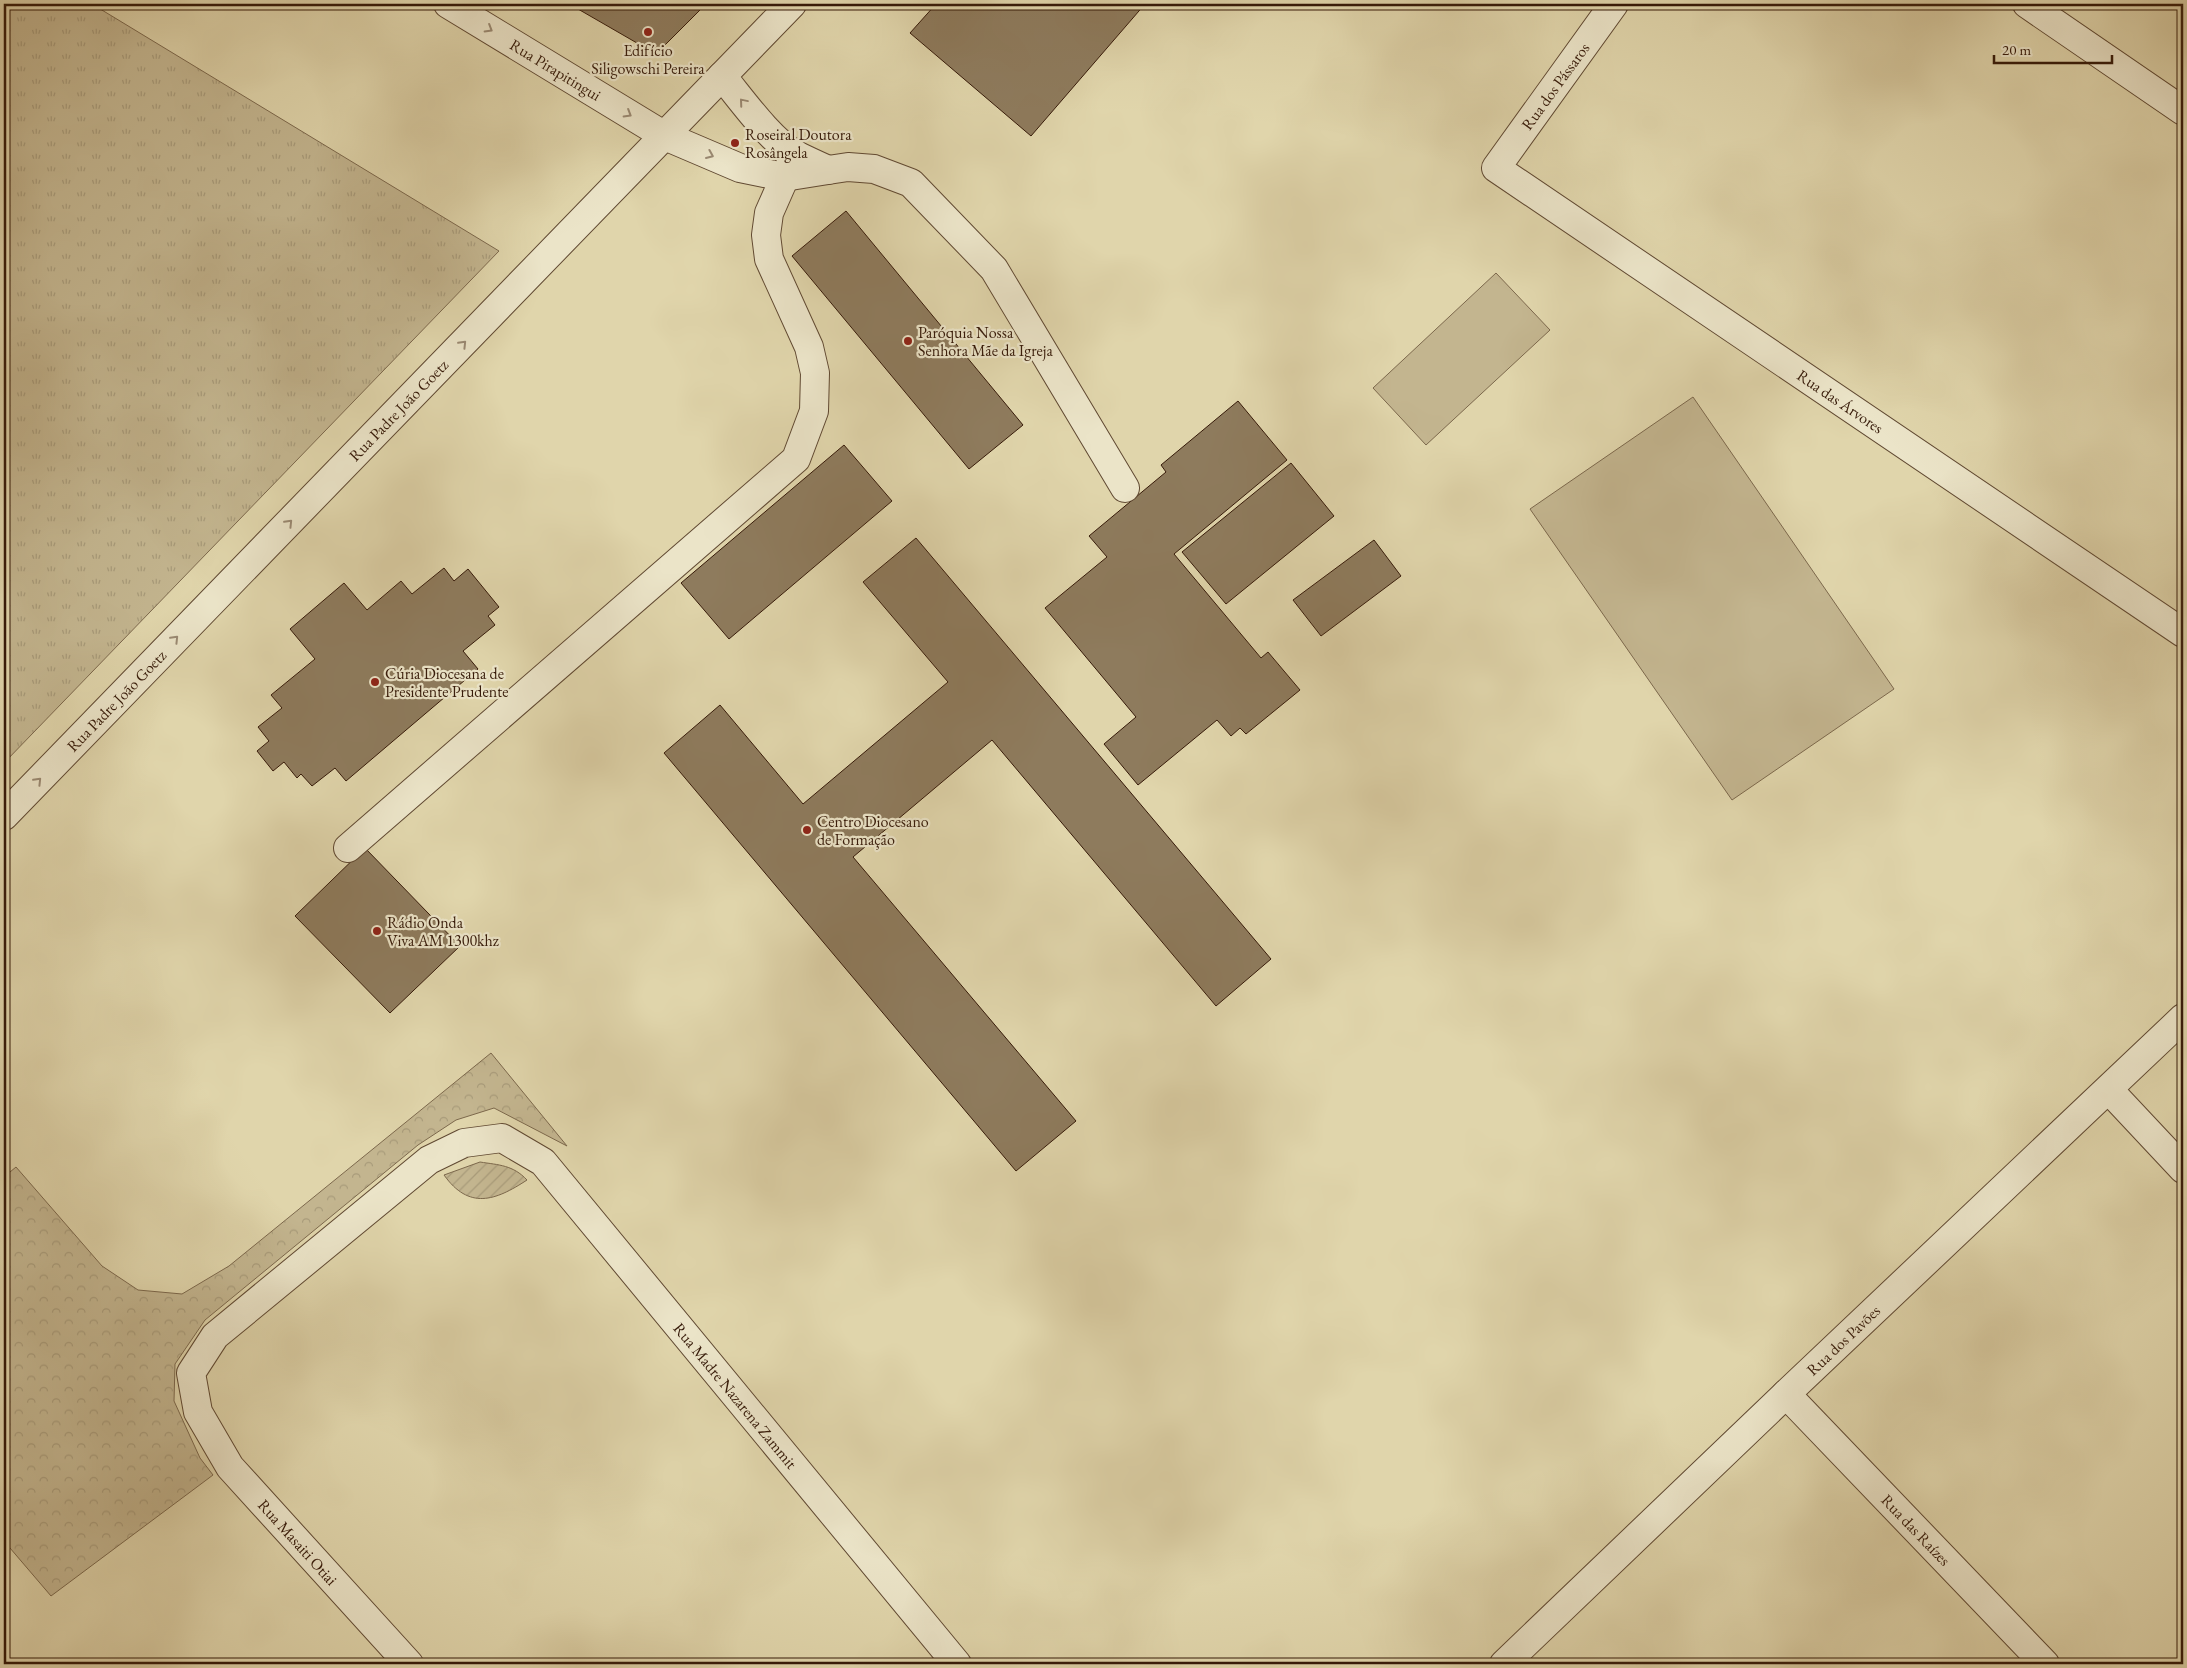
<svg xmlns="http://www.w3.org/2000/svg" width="2187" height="1668" viewBox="0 0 2187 1668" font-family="'EB Garamond',serif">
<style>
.grass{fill:url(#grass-tufts);stroke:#7c684c}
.park{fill:url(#park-crowns);stroke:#7c684c}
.garden{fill:url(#garden-furrows);stroke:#7c684c}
.pitch{fill:#c3b58f;stroke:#7c684c}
.building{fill:#8e7b5d;stroke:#361a09}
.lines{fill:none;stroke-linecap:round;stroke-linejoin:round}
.minor-casing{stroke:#604932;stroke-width:30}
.minor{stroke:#ebe4c8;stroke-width:28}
.oneway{stroke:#9a8972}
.poi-dot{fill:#8f2418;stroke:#ebe4c8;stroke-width:2}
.labels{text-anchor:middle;stroke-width:4.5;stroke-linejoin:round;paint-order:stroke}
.poi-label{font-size:16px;fill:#361a09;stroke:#ebe4c8;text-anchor:start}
.street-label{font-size:16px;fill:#361a09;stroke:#ebe4c8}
</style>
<defs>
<pattern id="grass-tufts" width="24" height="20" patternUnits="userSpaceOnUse" patternTransform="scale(1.25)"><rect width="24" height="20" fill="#c3b58f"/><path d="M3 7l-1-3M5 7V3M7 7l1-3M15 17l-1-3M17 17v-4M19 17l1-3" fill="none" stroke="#a89b7a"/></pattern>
<pattern id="park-crowns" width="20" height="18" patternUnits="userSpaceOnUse" patternTransform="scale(1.25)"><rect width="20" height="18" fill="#c3b58f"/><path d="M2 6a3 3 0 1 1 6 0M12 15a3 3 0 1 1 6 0" fill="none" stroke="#a89b7a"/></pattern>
<pattern id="garden-furrows" width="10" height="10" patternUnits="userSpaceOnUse" patternTransform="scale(1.25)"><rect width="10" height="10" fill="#c3b58f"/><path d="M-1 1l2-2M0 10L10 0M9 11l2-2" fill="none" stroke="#a89b7a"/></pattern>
</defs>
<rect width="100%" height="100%" fill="#e0d5ab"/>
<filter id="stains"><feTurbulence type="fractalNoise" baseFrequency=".004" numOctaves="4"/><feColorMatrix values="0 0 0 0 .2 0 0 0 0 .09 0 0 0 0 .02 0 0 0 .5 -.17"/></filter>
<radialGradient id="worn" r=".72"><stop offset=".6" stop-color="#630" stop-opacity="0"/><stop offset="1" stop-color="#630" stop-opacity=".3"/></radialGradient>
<!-- grass -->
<path class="grass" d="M4,4h88l407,247 -495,512z"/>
<!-- park -->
<path class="park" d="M491,1053l76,93 -73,-38 -38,12 -38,25 -213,175 -30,44 -1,37 26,57 13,17 -162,121 -47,-55v-364l12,-10 86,99 36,24 44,4 47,-28z"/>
<!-- garden -->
<path class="garden" d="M480,1162c19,3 33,3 47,18 -32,21 -58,30 -83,-5z"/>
<!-- pitch -->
<path class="pitch" d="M1496,273l54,57 -124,115 -53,-57z
M1693,397l201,292 -162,111 -202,-291z"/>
<!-- building -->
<path class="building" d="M582,4h124l-50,50 -78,-45z
M936,4h209l-114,132 -121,-103z
M846,211l177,214 -54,44 -177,-213z
M1238,401l49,59 -113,94 87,104 7,-6 32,38 -54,44 -6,-6 -9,8 -14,-16 -79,65 -34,-41 32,-27 -91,-109 62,-51 -18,-21 77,-64 -5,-7z
M844,445l48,56 -163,138 -48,-56z
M1291,463l43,53 -108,88 -44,-52z
M916,538l355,421 -55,47 -224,-266 -139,117 223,264 -60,50 -352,-418 56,-48 83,99 145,-122 -85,-100z
M1374,540l27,36 -80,60 -28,-36z
M444,568l10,13 14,-12 31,38 -11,9 7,9 -32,26 15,18 -132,112 -11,-13 -23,18 -11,-12 -4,4 -13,-16 -11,9 -16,-20 12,-10 -11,-14 24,-19 -11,-13 44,-36 -25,-30 54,-46 23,27 34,-29 11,13z
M365,848l95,98 -70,67 -95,-97z"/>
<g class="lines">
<defs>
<g id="minor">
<path id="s1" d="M448,4l217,132 75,32 44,9 44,-7c-11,-5 -22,-10 -32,-15 -27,-16 -54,-55 -74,-79"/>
<path id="s2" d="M1614,4l-118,164 687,465"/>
<path d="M2027,4l156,107"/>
<path d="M828,170l20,-3 26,2 37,14 83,86 131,219"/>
<path id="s3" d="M4,816l788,-812"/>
<path d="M348,848l448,-389 18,-48 1,-38 -6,-26 -40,-88 -3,-24 3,-22 26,-59"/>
<path d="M2109,1090l74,79"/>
<path id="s4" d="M1786,1394l259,270"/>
<path id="s5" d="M409,1664l-179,-197 -32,-55 -7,-39 24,-37 214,-176 35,-17 38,-5 41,24 414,502"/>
<path id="s6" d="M1504,1664l282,-270 397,-376"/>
</g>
</defs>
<!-- minor casing -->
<use href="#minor" class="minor-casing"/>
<!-- minor -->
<use href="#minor" class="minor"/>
</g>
<!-- one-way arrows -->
<defs><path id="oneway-chevron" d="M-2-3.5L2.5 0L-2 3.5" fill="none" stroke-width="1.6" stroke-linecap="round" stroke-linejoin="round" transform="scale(1.25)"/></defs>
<g class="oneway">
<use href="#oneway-chevron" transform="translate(489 29) rotate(31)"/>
<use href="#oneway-chevron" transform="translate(743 102) rotate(-130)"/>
<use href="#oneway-chevron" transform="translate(628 114) rotate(31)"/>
<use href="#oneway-chevron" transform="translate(710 155) rotate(23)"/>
<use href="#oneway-chevron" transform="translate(463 344) rotate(-46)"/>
<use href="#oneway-chevron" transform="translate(289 523) rotate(-46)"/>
<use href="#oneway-chevron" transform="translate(175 639) rotate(-46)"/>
<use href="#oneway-chevron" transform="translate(38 781) rotate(-46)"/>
</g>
<!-- markers -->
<g class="poi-dot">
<circle cx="648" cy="32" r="5"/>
<circle cx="735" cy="143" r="5"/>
<circle cx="908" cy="341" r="5"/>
<circle cx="375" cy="682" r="5"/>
<circle cx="807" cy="830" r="5"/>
<circle cx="377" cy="931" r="5"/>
</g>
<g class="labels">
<!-- poi labels -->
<g class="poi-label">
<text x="648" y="56" text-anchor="middle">Edifício<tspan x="648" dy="18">Siligowschi Pereira</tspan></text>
<text x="745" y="140">Roseiral Doutora<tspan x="745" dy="18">Rosângela</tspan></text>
<text x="918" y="338">Paróquia Nossa<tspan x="918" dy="18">Senhora Mãe da Igreja</tspan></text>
<text x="385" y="679">Cúria Diocesana de<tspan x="385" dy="18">Presidente Prudente</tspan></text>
<text x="817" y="827">Centro Diocesano<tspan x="817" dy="18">de Formação</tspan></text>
<text x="387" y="928">Rádio Onda<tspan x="387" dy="18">Viva AM 1300khz</tspan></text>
</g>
<!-- street labels -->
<g class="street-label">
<text dy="6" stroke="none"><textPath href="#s1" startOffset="126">Rua Pirapitingui</textPath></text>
<text transform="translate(1555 86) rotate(-54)" y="6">Rua dos Pássaros</text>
<text dy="6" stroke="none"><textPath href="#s2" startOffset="618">Rua das Árvores</textPath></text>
<text dy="6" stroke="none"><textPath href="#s3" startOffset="566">Rua Padre João Goetz</textPath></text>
<text dy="6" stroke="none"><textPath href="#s3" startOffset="161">Rua Padre João Goetz</textPath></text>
<text dy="6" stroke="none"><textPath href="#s6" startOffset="469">Rua dos Pavões</textPath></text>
<text dy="6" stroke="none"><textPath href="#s5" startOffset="1118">Rua Madre Nazarena Zammit</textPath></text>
<text dy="6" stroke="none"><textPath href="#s4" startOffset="188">Rua das Raízes</textPath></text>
<text transform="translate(298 1542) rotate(48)" y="6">Rua Masaiti Otiai</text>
</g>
</g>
<!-- margin -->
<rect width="2187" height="1668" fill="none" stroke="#e0d5ab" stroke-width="20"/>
<rect x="5" y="5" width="2177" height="1658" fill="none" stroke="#361a09" stroke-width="2.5"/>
<rect x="10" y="10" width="2167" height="1648" fill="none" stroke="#361a09"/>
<!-- scale -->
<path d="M1994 55v8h118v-8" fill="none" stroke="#361a09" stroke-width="2.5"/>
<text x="2002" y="55" font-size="15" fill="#361a09" stroke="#ebe4c8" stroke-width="4" paint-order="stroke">20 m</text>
<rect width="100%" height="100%" filter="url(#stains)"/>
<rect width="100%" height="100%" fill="url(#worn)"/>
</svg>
